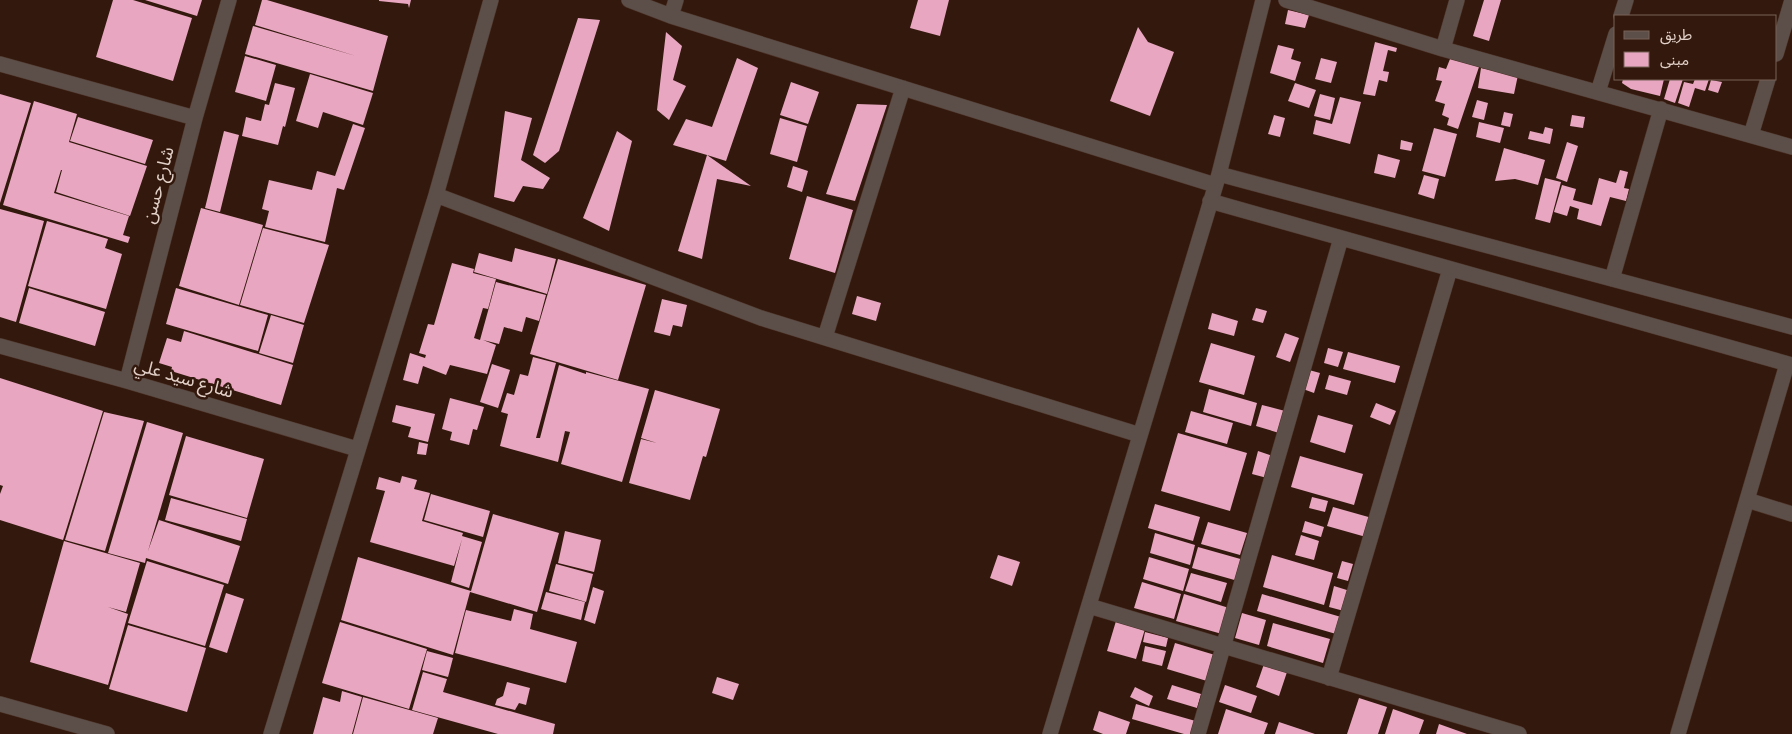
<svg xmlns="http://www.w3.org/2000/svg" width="1792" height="734" viewBox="0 0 1792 734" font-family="'Public Sans','Noto Sans Arabic',sans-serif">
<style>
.building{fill:#e8a6c0}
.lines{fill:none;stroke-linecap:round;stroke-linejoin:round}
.minor-casing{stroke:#4f362b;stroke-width:16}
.minor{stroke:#5c4e49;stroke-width:15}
.labels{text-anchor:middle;stroke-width:5;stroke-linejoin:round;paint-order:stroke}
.street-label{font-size:18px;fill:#e3d1c9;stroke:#33190d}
</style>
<rect width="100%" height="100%" fill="#33190d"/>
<!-- building -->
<path class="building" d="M113,0h20l59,18 -19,63 -77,-24z
M145,0h57l-5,16z
M262,0h5l121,36 -15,55 -128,-37 8,-28 103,30 -101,-31z
M379,0h32l-2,8 -1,-4 -29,-3z
M918,0h31l-9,36 -30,-8z
M1484,0h17l-12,41 -16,-5z
M1288,10l21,5 -4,13 -20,-4z
M578,18l22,2 -41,131 -14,12 -12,-8z
M1138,27l10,15 26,10 -24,64 -40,-15z
M666,32l16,14 -9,34 13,6 -17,34 -12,-10z
M1375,42l22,6 -1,4 -8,-2 -5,21 6,1 -2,10 -8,-2 -4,16 -12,-2z
M1278,45l16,4 -3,10 10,3 -6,19 -25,-8z
M1452,54l28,10 -22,65 -11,-4 2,-7 -7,-3 3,-11 -10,-3 7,-20 -6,-1 3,-13 7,2z
M245,56l31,9 -10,36 -31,-9z
M737,58l21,10 -32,93 -19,-6 44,31 -34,-7 -15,80 -24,-8 29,-96 -34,-10 13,-26 26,8z
M1321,58l16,4 -6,21 -16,-4z
M1481,68l37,7 -4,19 -36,-6z
M310,74l63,19 -10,32 -40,-13 -5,16 -22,-7z
M1623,79h41l-4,17 -29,-7 -9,-6z
M1670,79h13l-8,24 -11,-4z
M1695,79h14l-4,12 -10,-3 -6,19 -11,-4 6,-21 9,2z
M1711,80l11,2 -4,11 -10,-3z
M791,82l28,10 -11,32 -28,-9z
M275,83l20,5 -10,39 -2,-1 -5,19 -36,-9 4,-19 15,4 4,-17 4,1z
M1295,83l21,7 -7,18 -21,-7z
M0,94l31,9 -31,100z
M1320,94l15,4 -5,22 -16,-4z
M1340,97l21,5 -11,42 -37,-10 3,-14 16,4z
M1477,100l11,3 -4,17 -12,-3z
M34,101l43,13 -8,28 78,24 -17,50 -74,-24 6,-22h-1l-7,23 75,23 -6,19 7,2 -2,6 -125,-38z
M857,104l30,1 -32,96 -29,-7z
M505,111l27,7 -11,42 29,18 -7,11 -20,-3 -9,16 -20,-5z
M1504,112l9,2 -3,13 -9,-2z
M1274,115l11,3 -5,19 -12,-3z
M1572,115l13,2 -2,11 -13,-2z
M78,117l75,23 -8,24 -75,-23z
M780,118l27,8 -10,36 -27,-8z
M1479,122l25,6 -4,15 -24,-6z
M353,124l12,4 -21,62 -7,-2 -12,54 -60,-15 4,-16 -7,-2 7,-29 43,10 5,-19 18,5z
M1545,127l8,2 -3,15 -22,-5 2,-8 13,3z
M1434,128l23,6 -12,43 -23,-6z
M224,131l15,4 -19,77 -15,-4z
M617,131l15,10 -23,90 -26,-13z
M1401,140l12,3 -2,8 -11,-2z
M1567,142l11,4 -11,36 -11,-4z
M1504,148l41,12 -7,25 -23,-6 -20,2z
M1378,154l22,6 -5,18 -21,-5z
M793,166l15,5 -6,21 -15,-5z
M1620,170l8,2 -4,16 5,1 -3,12 -16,-4 -9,29 -24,-7 2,-10 -9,-3 -3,10 -13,-4 8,-27 14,4 -3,11 19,5 7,-27 17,5z
M1424,175l15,4 -5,20 -16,-5z
M1545,178l16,4 -11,41 -15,-4z
M807,196l46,14 -18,63 -46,-14z
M201,208l62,17 -24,80 -60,-19z
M0,209l44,12 -28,101 -16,-5z
M47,221l61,18 -3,9 17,6 -16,55 -78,-23z
M263,228l66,17 -25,78 -64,-18z
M515,248l41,11 -9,35 -73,-22 5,-19 33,9z
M558,259l88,26 -28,95 -88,-26z
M452,263l22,6 -1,4 23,6 -8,30 -5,-1 -9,30 6,2 16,-58 50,13 -7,26 -13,-4 -4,15 -18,-5 -5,17 -16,-4 13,5 -9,29 -37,-9 -4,10 -23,-9 -5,18 -15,-4 7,-27 15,5 1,-3 -7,-2 9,-29 6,1z
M29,288l76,24 -10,34 -76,-23z
M176,288l92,27 -10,36 -92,-27z
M857,296l24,7 -5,18 -24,-7z
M662,299l25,6 -5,22 -9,-2 -3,11 -16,-4z
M1256,308l11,3 -4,12 -11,-3z
M1212,313l26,8 -4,15 -26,-7z
M271,315l33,10 -11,38 -34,-10z
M184,331l109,34 -12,40 -110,-34 1,-4 -13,-4 8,-25 14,4z
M1285,333l14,5 -9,24 -14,-5z
M1211,343l44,13 -11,39 -45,-13z
M1328,348l15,4 -5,15 -14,-4z
M1348,352l52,14 -5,17 -52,-14z
M533,357l23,6 -20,75h4l19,-73 27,9v-2l63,17 -27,93 -61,-18 9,-32 -5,-1 -7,31 -58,-16 8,-32 -7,-2 6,-19 7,2 6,-21 8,2z
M492,364l18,6 -12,38 -18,-6z
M1309,370l11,3 -6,20 -11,-4z
M1329,375l22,6 -4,14 -22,-6z
M0,378l103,33 -40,129 -63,-20v-26l3,-8 -3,-1z
M1209,389l48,14 -6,23 -48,-14z
M655,390l65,19 -14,48 -3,-1 -13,44 -61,-17 12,-44 16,4 -16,-5z
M450,398l34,9 -7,23 -4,-1 -4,16 -19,-5 2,-8 -10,-3z
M1376,403l20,8 -6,14 -20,-8z
M396,405l39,9 -7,28 -20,-5 3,-10 -19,-5z
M1262,405l23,6 -6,22 -23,-7z
M1191,411l42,12 -6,21 -42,-12z
M104,412l40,9 -39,130 -40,-11z
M1318,415l35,10 -8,28 -35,-11z
M147,422l36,11 -35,118 11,-31 81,26 -12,38 -82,-26 -1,5 -37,-10z
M1178,433l69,20 -17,58 -69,-20z
M186,436l78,23 -17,59 -78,-23z
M419,442l9,2 -2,11 -9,-1z
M1258,451l15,5 -6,22 -15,-4z
M1300,456l63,18 -9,31 -63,-18z
M402,476l15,4 -3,9 16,4 -8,28 41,12 -1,3 20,6 -13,46 -18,-6 11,-43 -8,27 -84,-24 15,-51 -9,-2 3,-12 21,6z
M431,494l59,17 -7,26 -59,-17z
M1312,497l16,4 -3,11 -16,-4z
M171,498l76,21 -6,22 -76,-21z
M1155,504l45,13 -7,24 -45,-13z
M1333,507l39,11 -6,19 -39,-11z
M493,514l66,19 -22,79 -67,-20 -17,63 -112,-35 17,-63 113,34z
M1305,521l19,6 -3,10 -19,-5z
M1208,522l39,11 -7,22 -39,-11z
M565,531l36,9 -7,32 -36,-9z
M1155,533l40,12 -5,20 -40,-12z
M1301,535l18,6 -5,19 -19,-5z
M64,541l76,22 -14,49 -18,-5 20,7 -20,71 -78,-23z
M1198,547l46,13 -6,21 -46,-13z
M998,555l22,7 -8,24 -22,-8z
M1272,555l61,18 -9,32 -61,-18z
M1149,557l40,12 -6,22 -40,-12z
M147,561l77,24 -19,61 -77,-23z
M1342,561l11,3 -5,17 -11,-3z
M556,564l37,10 -7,28 -37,-11z
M1191,573l36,10 -6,19 -36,-11z
M1142,582l39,12 -7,25 -40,-11z
M1334,586l16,5 -6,20 -15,-4z
M593,587l11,4 -9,33 -11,-4z
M546,592l39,10 -4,18 -40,-11z
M226,593l18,6 -17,54 -18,-6z
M1184,594l45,14 -7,26 -46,-13z
M1262,594l79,23 -5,17 -79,-23z
M514,609l19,5 -3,15 47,13 -11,41 -111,-30 11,-43 45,11z
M1242,613l24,7 -7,25 -24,-7z
M1116,621l29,8 -9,30 -29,-8z
M340,622l87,27 -18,60 -87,-26z
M1273,623l57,16 -7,24 -56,-17z
M128,625l78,23 -19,64 -78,-23z
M1145,632l23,6 -2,9 -23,-5z
M1175,643l40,12 -8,26 -40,-12z
M1145,646l21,5 -4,15 -20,-5z
M427,651l26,7 -5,19 -26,-7z
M1264,664l23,8 -8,24 -23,-9z
M423,672l24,7 -4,13 112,32 -2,10h-55l-86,-24z
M717,677l22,7 -6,16 -21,-7z
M507,682l23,6 -4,17 -7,-2 -4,7 -20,-5 2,-6 6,-3z
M1172,685l29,9 -4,14 -30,-9z
M1225,685l32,11 -6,17 -32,-11z
M1135,687l18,9 -4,10 -19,-9z
M342,691l20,6 -10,37h-39l10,-37 17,5z
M363,697l75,21 -5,16h-80z
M1359,698l28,9 -9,27h-31z
M1136,704l63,18 -3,12h-12l-52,-15z
M1226,709l42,14 -4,11h-46z
M1393,709l31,11 -5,14h-34z
M1099,711l31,11 -4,12h-23l-10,-4z
M1279,722l36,12h-40z
M1439,724l28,10h-31z"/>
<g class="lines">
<defs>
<path id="minor" d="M629,0l42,16 544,169
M1286,0l157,49 349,98
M671,16l5,-16
M1621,16l5,-16
M1443,49l14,-49
M1776,54l16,-54
M0,64l195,54
M1598,92l18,-58
M1751,135l17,-56
M1219,174l573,153
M436,195l325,123 379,117
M1210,201l582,164
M1612,279l49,-170
M825,337l78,-249
M0,346l127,35 230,68
M127,381l68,-263 34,-118
M1747,500l45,14
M1089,606l430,128
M1329,678l121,-409
M0,704l107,30
M271,734l165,-539 55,-195
M1050,734l169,-560 44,-174
M1198,734l143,-496
M1678,734l109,-370"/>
</defs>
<!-- minor casing -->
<use href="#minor" class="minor-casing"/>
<!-- minor -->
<use href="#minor" class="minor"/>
</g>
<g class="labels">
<!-- street labels -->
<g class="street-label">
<text transform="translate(158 185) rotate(-75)" y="6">شارع حسن</text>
<text transform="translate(184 378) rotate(16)" y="6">شارع سيد علي</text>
</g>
</g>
<!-- legend -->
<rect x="1614" y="15" width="162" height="65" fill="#33190d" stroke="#796358"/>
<rect x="1624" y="31" width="25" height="8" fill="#5c4e49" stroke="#796358"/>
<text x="1660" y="40" font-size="15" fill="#e3d1c9">طريق</text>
<rect x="1624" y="52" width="25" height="15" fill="#e8a6c0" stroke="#796358"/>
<text x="1660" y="65" font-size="15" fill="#e3d1c9">مبنى</text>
</svg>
